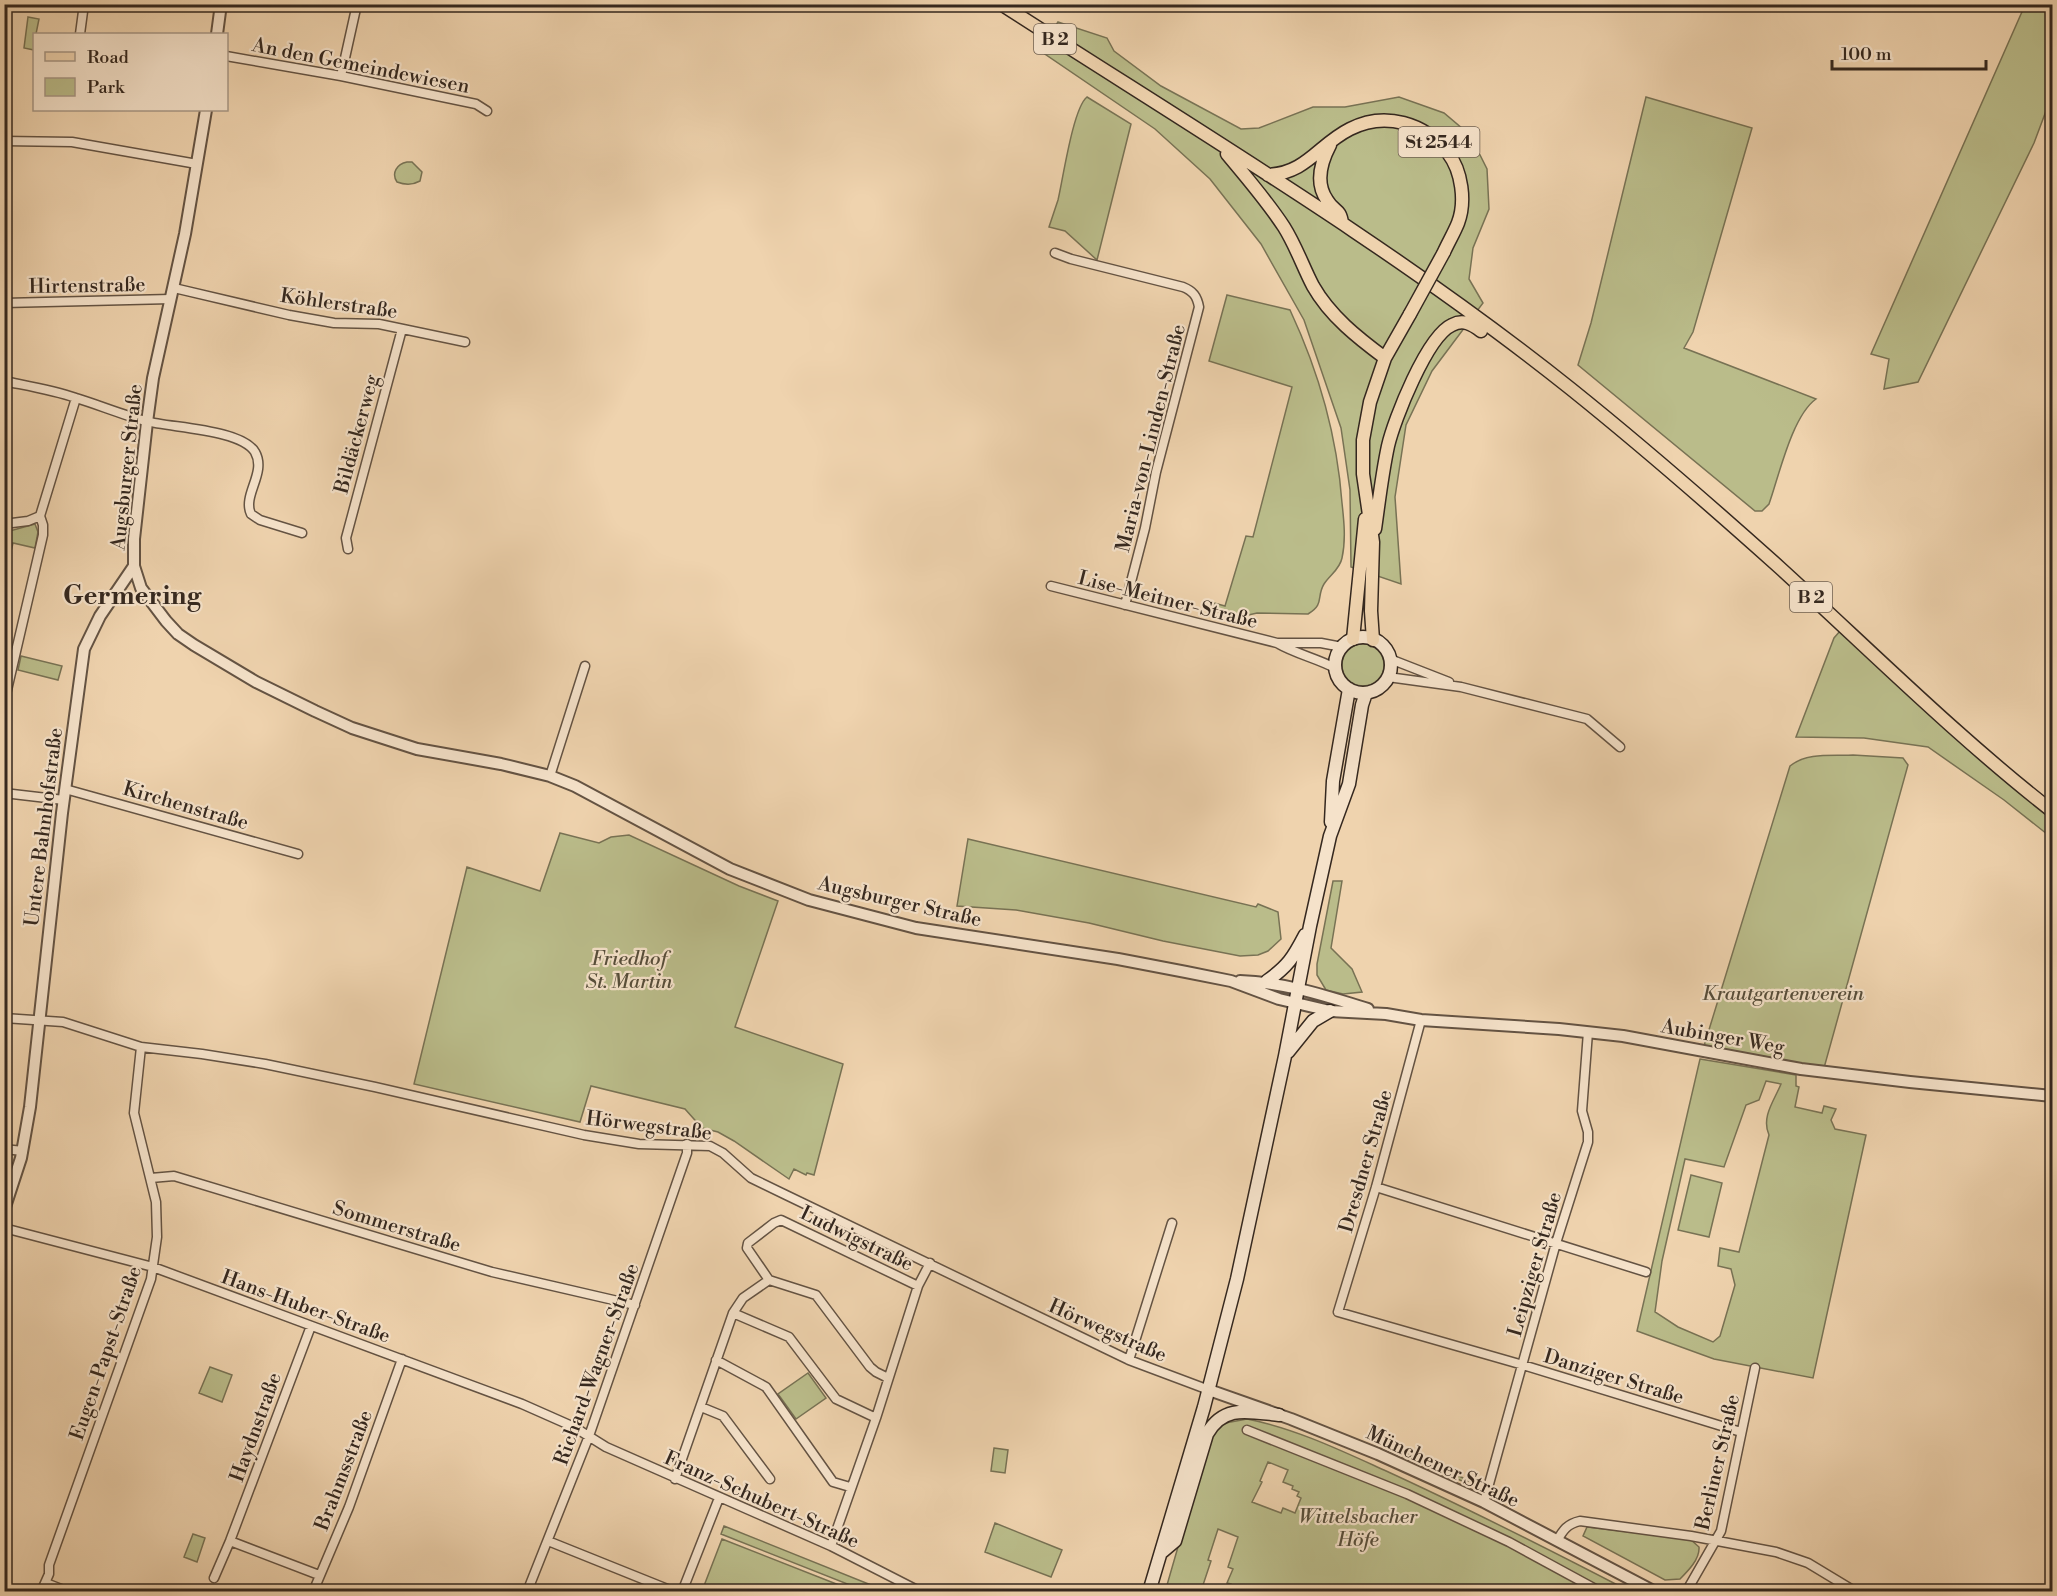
<svg xmlns="http://www.w3.org/2000/svg" width="2057" height="1596" viewBox="0 0 2057 1596" font-family="'Libre Bodoni',serif">
<style>
.green{fill:#babc8a;stroke:#787254;stroke-width:1.5;fill-rule:evenodd}
.lines{fill:none;stroke-linecap:round;stroke-linejoin:round}
.minor-casing{stroke:#645343;stroke-width:11}
.tertiary-casing{stroke:#645343;stroke-width:14}
.secondary-casing{stroke:#35281f;stroke-width:15}
.primary-casing{stroke:#35281f;stroke-width:15}
.minor{stroke:#f5e2ca;stroke-width:8}
.tertiary{stroke:#f5e2ca;stroke-width:10}
.secondary{stroke:#f5e2ca;stroke-width:12}
.primary{stroke:#efd3ae;stroke-width:12}
.primary-bridge-casing{stroke:#35281f;stroke-width:15;stroke-linecap:butt}
.primary-bridge{stroke:#efd3ae;stroke-width:12}
.labels{text-anchor:middle;stroke-width:4.5;stroke-linejoin:round;paint-order:stroke}
.shield{fill:#f5e2ca;stroke:#6f6052;stroke-width:1.5}
.shield-label{font-size:18px;font-weight:bold;fill:#35281f}
.street-label{font-size:20px;fill:#35281f;stroke:#f5e2ca}
.park-label{font-size:20px;font-style:italic;fill:#564d3a;stroke:#f5e2ca}
.district-label{font-size:26px;font-weight:bold;fill:#35281f;stroke:#f5e2ca}
</style>
<rect width="100%" height="100%" fill="#efd3ae"/>
<filter id="stains"><feTurbulence type="fractalNoise" baseFrequency=".00333" numOctaves="4"/><feColorMatrix values="0 0 0 0 .2 0 0 0 0 .09 0 0 0 0 .02 0 0 0 .5 -.17"/></filter>
<radialGradient id="worn" r=".72"><stop offset=".6" stop-color="#630" stop-opacity="0"/><stop offset="1" stop-color="#630" stop-opacity=".3"/></radialGradient>
<!-- green -->
<path class="green" d="M2025,5h27v90l-18,48 -116,239 -34,7 5,-30 -18,-5z
M28,17l11,2 -3,15h-2v16l-10,-2z
M1058,22l49,16 7,13 47,35 80,43 18,-1 54,-21h32l54,-10 45,16 26,22 17,34 2,40 -16,39 -4,31 14,24 -51,68 -26,54 -11,72 6,87 -50,-17 -1,-77 -9,-62 -37,-108 -43,-76 -51,-65 -55,-50 -116,-79z
M1087,97l44,27 -34,136 -32,-29 -16,-4c3,-9 6,-18 9,-27 5,-21 15,-92 29,-103z
M1646,97l106,31 -59,204 -9,16 132,51c-24,17 -37,77 -47,105l-7,7h-7l-177,-146 13,-42z
M407,162h5l10,10 -2,9c-7,4 -15,4 -23,1 -6,-9 0,-18 10,-20z
M1227,295l63,15c29,62 47,125 52,193 2,18 4,37 0,55 -2,11 -12,17 -18,26 -8,13 1,20 -16,30l-51,-1 -17,4 -26,-6v-8l11,3 21,-70 7,1 39,-150 -83,-26z
M35,524l3,8 -3,16 -22,-5 -6,25h-2l1,-36z
M1840,631l168,151 44,37v19l-48,-38 -76,-53 -64,-9 -68,-1 38,-99z
M1342 665a21 21 0 1 1 42 0a21 21 0 1 1-42 0Z
M21,656l41,10 -4,14 -40,-10z
M1853,755l50,3 5,7 -84,303 -120,-22 86,-280c17,-14 42,-10 63,-11z
M560,833l39,10 12,-6 18,-2 110,51 39,15 -43,126 108,37 -29,111 -7,-2 -1,2 -12,-6 -5,10 -55,-38 -16,-9 -16,-4 -17,-19 -94,-23 -11,36 -166,-38 53,-217 73,24z
M968,839l288,68 2,-3 20,8 3,27 -13,12 -10,4 -18,1 -77,-15 -74,-18 -73,-13 -59,-4z
M1333,881h9l-11,67 21,21 10,23 -19,2 -17,-4 -9,-15v-11z
M1700,1059l96,16v11l3,1 -4,20 27,6 2,-7 12,3 -5,11 4,9 31,6 -53,243 -99,-19 -77,-28zM1766,1081l15,3c-7,17 -20,33 -12,51l-30,117 -19,-4 -2,18 13,3 4,16 -15,51 -7,6 -35,-15 -23,-15 7,-51 23,-102 39,8 22,-62 13,-5z
M1691,1175l31,8 -13,54 -31,-7z
M210,1367l22,8 -10,27 -23,-9z
M808,1373l18,25 -30,21 -18,-25z
M1247,1419c47,9 93,31 137,51 83,38 164,79 245,121h-401l3,-7 -4,-1 6,-14 -5,-2 10,-30 -20,-8 -10,31 3,1 -10,30 -36,1 45,-156 10,-12zM1268,1462l20,8 -5,12 10,4 -1,3 7,3 -2,4 4,2 -6,15 -12,-5 -2,5 -29,-11 10,-20 -2,-1z
M1387,1444l83,37h-8l-76,-33z
M994,1448l14,2 -3,23 -14,-2z
M995,1523l67,27 -11,27 -66,-25z
M724,1526l162,65h-21l-144,-57z
M1587,1527l103,12 9,8c1,12 -11,24 -19,32l-15,1 -82,-44z
M193,1534l12,4 -8,24 -13,-5z
M722,1539l127,50 -1,2h-146z"/>
<g class="lines">
<defs>
<path id="minor" d="M80,34l4,-30
M226,56l115,20 135,28 11,7
M341,76l16,-72
M4,141l68,1 125,22
M1055,253l16,6 112,28c10,4 14,9 16,20l-43,165 -11,56 -20,77
M174,288l115,27 45,8 45,1 86,18
M4,303l167,-4
M4,381c24,5 49,9 72,17 23,7 47,17 70,23 25,7 95,8 109,31 12,21 -13,43 -4,62l9,6 42,13
M4,524l24,-3 12,-5
M348,549l-2,-11 56,-209
M1051,586l226,57c19,11 39,15 58,25
M1277,643h44l21,4
M1390,659l59,23
M1388,677l73,10 126,32 33,28
M4,703l39,-168v-10l-3,-9 36,-118
M550,776l35,-110
M65,789l233,65
M4,793l60,7
M4,1018l59,4 78,25 61,7 63,10 110,23 209,48 55,9 71,2 13,7 28,25 35,17 343,165 80,30
M1421,1020l-45,167 -38,125 185,53 218,67
M4,1149l19,2
M151,1178l23,-2 318,96 143,33
M1376,1187l270,85
M4,1228l149,39 369,137 52,23 32,20 225,99 90,46
M769,1280l47,15 54,72 6,5 12,6
M733,1313l56,24 47,62 40,19
M716,1360l50,27 67,95 17,5
M1129,1360l43,-137
M701,1407l22,9 47,63
M1247,1430l160,64 102,48 92,50
M675,1479l58,-166 10,-15 26,-18 -22,-32 1,-5 26,-20 7,-3 137,66
M1484,1502l72,-259 32,-101v-10l-6,-21 6,-79
M230,1541l89,34
M548,1541l127,51
M1557,1541c6,-11 10,-17 23,-20l111,15 85,16 32,11 48,29
M831,1546l45,-128 42,-132 12,-23
M214,1578l16,-37 81,-215
M46,1583l23,9
M41,1592l8,-18v-9l102,-286 6,-42 -1,-35 -22,-89 7,-66
M313,1592l36,-85 53,-148
M527,1592l62,-156 98,-283v-9
M682,1592l37,-94
M1686,1592l35,-61 34,-163"/>
<path id="tertiary" d="M217,34l4,-30
M206,110l-21,124 -32,144 -6,44 -13,117v27l7,22 25,33 12,13 16,11 62,37 59,29 37,17 65,21 84,15 49,12 25,10 155,83 79,31 107,28 202,31 68,13 45,9 48,18 51,12 56,3 35,6 138,9 64,7 178,33 109,13 142,14
M1240,981c44,1 86,15 128,28
M4,1210l17,-52 9,-51 32,-294 22,-164 16,-33 34,-50
M1209,1390l82,29 87,35 106,48 171,90"/>
<path id="secondary" d="M1335 665a28 28 0 1 1 56 0a28 28 0 1 1-56 0Z
M1331,822l2,-41 16,-92
M1267,981c21,-15 26,-23 38,-46
M1288,1052l25,-31 17,-10
M1162,1552l13,-11 32,-107c17,-30 42,-22 72,-19
M1149,1592l55,-185 33,-128 48,-223 25,-130 20,-90 19,-52 13,-79 4,-12"/>
<path id="primary" d="M1001,4c192,124 391,242 570,385 71,57 140,117 208,178 90,82 177,169 273,244
M1330,145c-9,17 -15,38 -3,55 7,12 13,8 15,23
M1227,154c20,24 40,47 57,73 12,19 19,40 29,59 17,30 45,52 72,72
M1268,175c39,-2 50,-30 82,-46 35,-18 75,-6 98,24 14,18 18,49 10,70 -4,10 -10,20 -14,29
M1375,529c4,-28 7,-55 13,-83 6,-26 39,-110 64,-121 11,-6 20,-1 29,6
M1353,639l12,-120
M1373,640l-2,-29 2,-69 -10,-68v-34l7,-38 15,-44 25,-44"/>
</defs>
<!-- minor casing -->
<use href="#minor" class="minor-casing"/>
<!-- tertiary casing -->
<use href="#tertiary" class="tertiary-casing"/>
<!-- secondary casing -->
<use href="#secondary" class="secondary-casing"/>
<!-- primary casing -->
<use href="#primary" class="primary-casing"/>
<!-- minor -->
<use href="#minor" class="minor"/>
<!-- tertiary -->
<use href="#tertiary" class="tertiary"/>
<!-- secondary -->
<use href="#secondary" class="secondary"/>
<!-- primary -->
<use href="#primary" class="primary"/>
<defs>
<path id="primary-bridge" d="M1410,314l34,-62"/>
</defs>
<!-- primary-bridge casing -->
<use href="#primary-bridge" class="primary-bridge-casing"/>
<!-- primary-bridge -->
<use href="#primary-bridge" class="primary-bridge"/>
</g>
<g class="labels">
<!-- shield labels -->
<g class="shield">
<rect x="1034" y="24" width="42" height="30" rx="4.5"/>
<rect x="1398.5" y="127" width="81" height="30" rx="4.5"/>
<rect x="1790" y="582" width="42" height="30" rx="4.5"/>
</g>
<g class="shield-label">
<text x="1055" y="45">B 2</text>
<text x="1439" y="148">St 2544</text>
<text x="1811" y="603">B 2</text>
</g>
<!-- street labels -->
<g class="street-label">
<text transform="translate(361 65) rotate(11)" y="7">An den Gemeindewiesen</text>
<text transform="translate(87 285) rotate(-1)" y="7">Hirtenstraße</text>
<text transform="translate(339 303) rotate(8)" y="7">Köhlerstraße</text>
<text transform="translate(356 434) rotate(-75)" y="7">Bildäckerweg</text>
<text transform="translate(1150 438) rotate(-76)" y="7">Maria-von-Linden-Straße</text>
<text transform="translate(126 467) rotate(-84)" y="7">Augsburger Straße</text>
<text transform="translate(1168 599) rotate(14)" y="7">Lise-Meitner-Straße</text>
<text transform="translate(186 805) rotate(16)" y="7">Kirchenstraße</text>
<text transform="translate(43 827) rotate(-83)" y="7">Untere Bahnhofstraße</text>
<text transform="translate(900 901) rotate(13)" y="7">Augsburger Straße</text>
<text transform="translate(1723 1036) rotate(10)" y="7">Aubinger Weg</text>
<text transform="translate(649 1125) rotate(7)" y="7">Hörwegstraße</text>
<text transform="translate(1365 1161) rotate(-74)" y="7">Dresdner Straße</text>
<text transform="translate(397 1226) rotate(17)" y="7">Sommerstraße</text>
<text transform="translate(857 1238) rotate(26)" y="7">Ludwigstraße</text>
<text transform="translate(1534 1264) rotate(-74)" y="7">Leipziger Straße</text>
<text transform="translate(306 1306) rotate(20)" y="7">Hans-Huber-Straße</text>
<text transform="translate(1108 1330) rotate(24)" y="7">Hörwegstraße</text>
<text transform="translate(105 1353) rotate(-71)" y="7">Eugen-Papst-Straße</text>
<text transform="translate(596 1364) rotate(-70)" y="7">Richard-Wagner-Straße</text>
<text transform="translate(1614 1376) rotate(17)" y="7">Danziger Straße</text>
<text transform="translate(255 1427) rotate(-70)" y="7">Haydnstraße</text>
<text transform="translate(1717 1462) rotate(-77)" y="7">Berliner Straße</text>
<text transform="translate(1443 1466) rotate(25)" y="7">Münchener Straße</text>
<text transform="translate(343 1470) rotate(-69)" y="7">Brahmsstraße</text>
<text transform="translate(762 1499) rotate(24)" y="7">Franz-Schubert-Straße</text>
</g>
<!-- park labels -->
<g class="park-label">
<text x="629" y="965">Friedhof<tspan x="629" dy="23">St. Martin</tspan></text>
<text x="1783" y="1000">Krautgartenverein</text>
<text x="1358" y="1523">Wittelsbacher<tspan x="1358" dy="23">Höfe</tspan></text>
</g>
<!-- district labels -->
<g class="district-label">
<text x="132" y="604">Germering</text>
</g>
</g>
<!-- margin -->
<rect width="2057" height="1596" fill="none" stroke="#efd3ae" stroke-width="24"/>
<rect x="6" y="6" width="2045" height="1584" fill="none" stroke="#35281f" stroke-width="3"/>
<rect x="12" y="12" width="2033" height="1572" fill="none" stroke="#35281f" stroke-width="1.5"/>
<!-- legend -->
<rect x="33" y="33" width="195" height="78" fill="#f5e2ca" stroke="#a89886" stroke-width="1.5"/>
<rect x="45" y="52" width="30" height="9" fill="#efd3ae" stroke="#a89886" stroke-width="1.5"/>
<text x="87" y="63" font-size="18" fill="#35281f">Road</text>
<rect x="45" y="78" width="30" height="18" fill="#babc8a" stroke="#a89886" stroke-width="1.5"/>
<text x="87" y="93" font-size="18" fill="#35281f">Park</text>
<!-- scale -->
<path d="M1832 60v9h154v-9" fill="none" stroke="#35281f" stroke-width="3"/>
<text x="1841" y="60" font-size="18" fill="#35281f" stroke="#f5e2ca" stroke-width="4.5" paint-order="stroke">100 m</text>
<rect width="100%" height="100%" filter="url(#stains)"/>
<rect width="100%" height="100%" fill="url(#worn)"/>
</svg>
